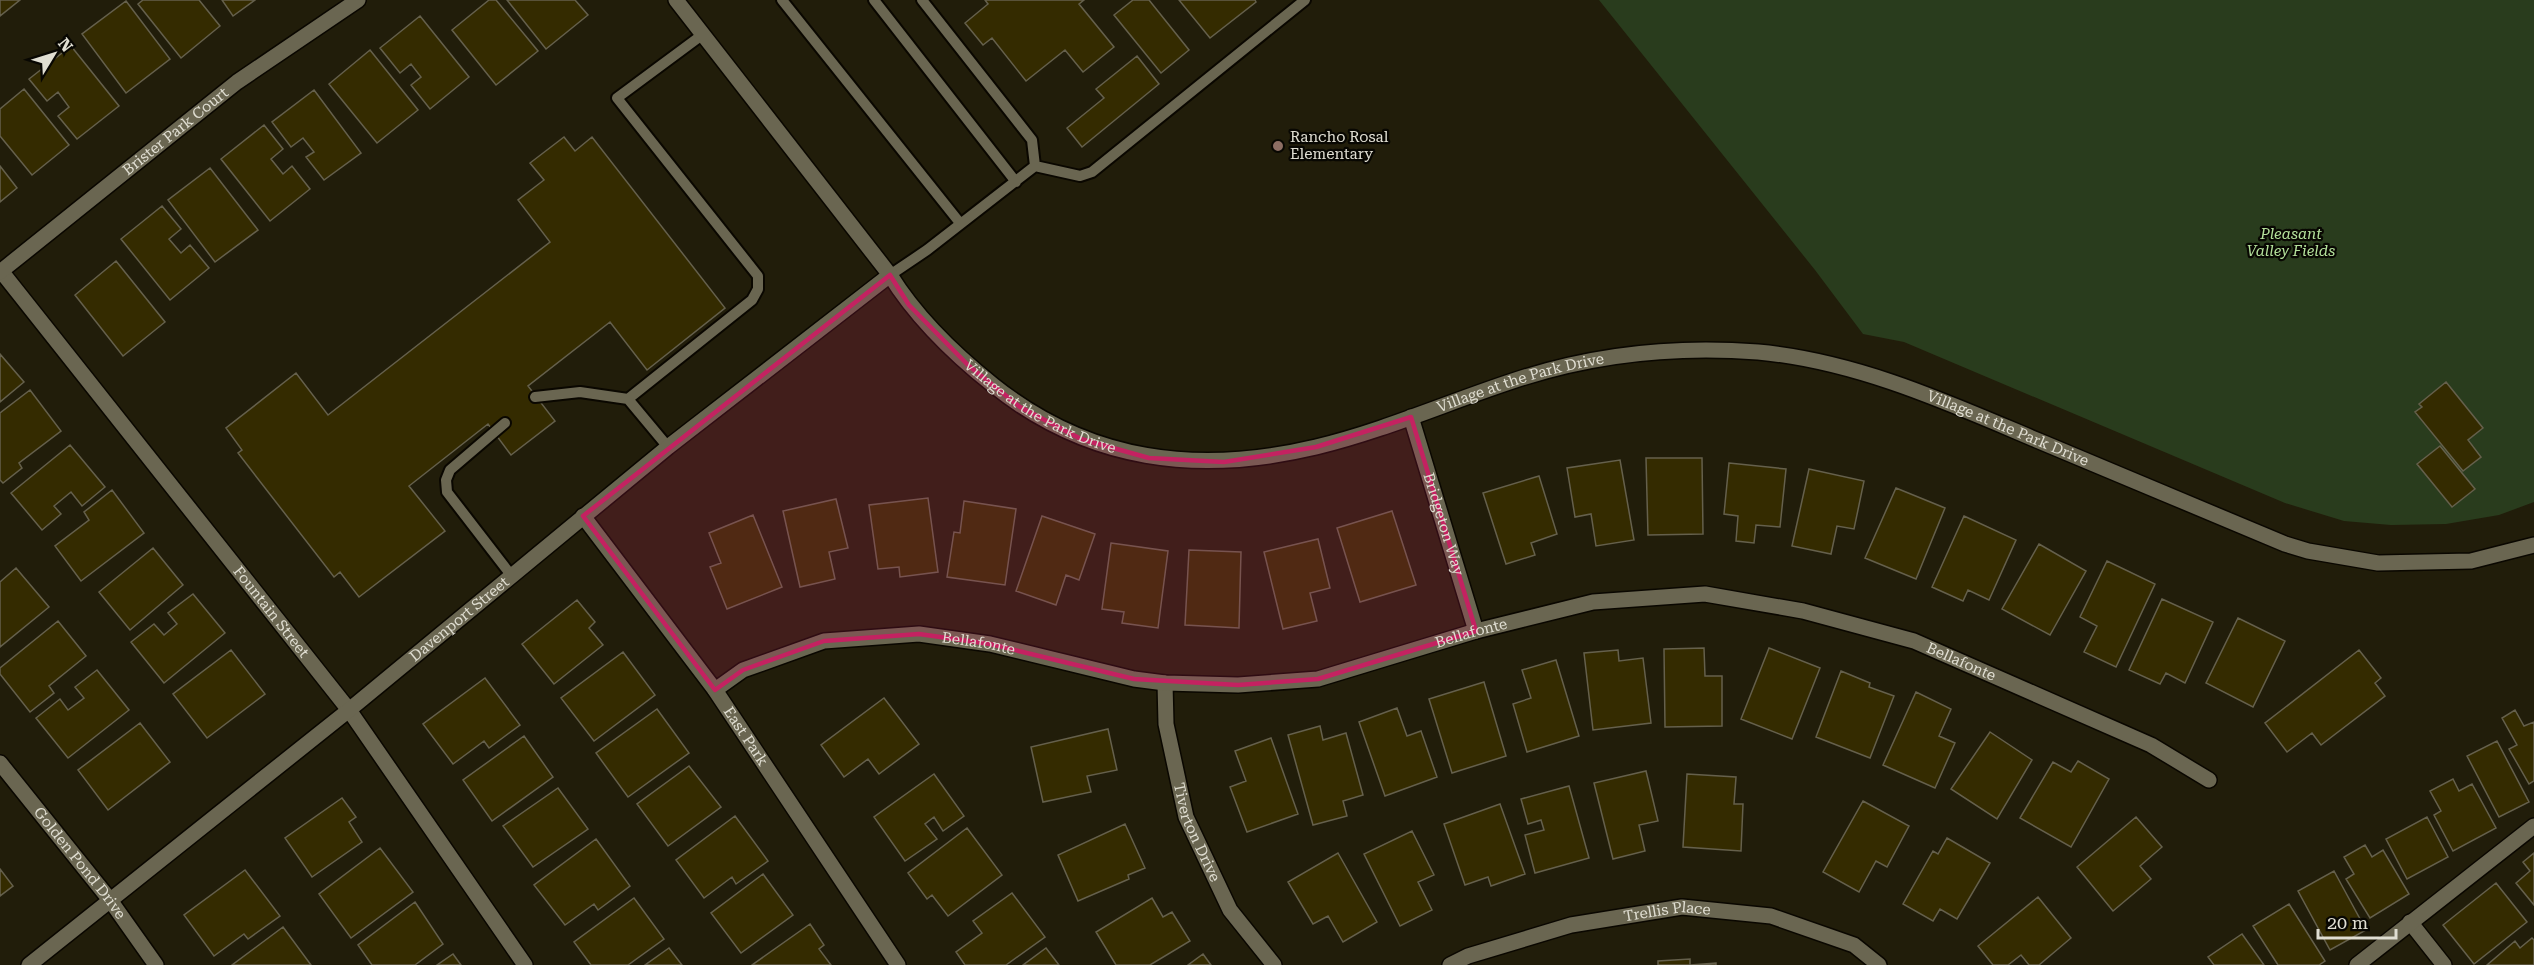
<svg xmlns="http://www.w3.org/2000/svg" width="2534" height="965" viewBox="0 0 2534 965" font-family="'Roboto Serif',serif">
<style>
.green{fill:#293c1d}
.building{fill:#342b00;stroke:#65604c;stroke-width:1.5}
.lines{fill:none;stroke-linecap:round;stroke-linejoin:round}
.service-casing{stroke:#0a0700;stroke-width:14}
.minor-casing{stroke:#0a0700;stroke-width:18}
.tertiary-casing{stroke:#0a0700;stroke-width:18}
.service{stroke:#6a6651;stroke-width:10}
.minor{stroke:#6a6651;stroke-width:15}
.tertiary{stroke:#6a6651;stroke-width:15}
.marked{fill:#c42261;fill-opacity:0.2;stroke:#c42261;stroke-width:4.5;stroke-linejoin:round}
.education-dot{fill:#8d6e63;stroke:#080702;stroke-width:2}
.labels{text-anchor:middle;stroke-width:4.5;stroke-linejoin:round;paint-order:stroke}
.street-label{font-size:15px;fill:#e0ded2;stroke:#080702}
.poi-label{font-size:15px;fill:#e0ded2;stroke:#080702;text-anchor:start}
.park-label{font-size:15px;font-style:italic;fill:#b4e19b;stroke:#080702}
</style>
<rect width="100%" height="100%" fill="#211d0a"/>
<!-- green -->
<path class="green" d="M1599,0h935v502l-35,13 -53,9 -55,1 -47,-4 -59,-18 -381,-161 -41,-8 -48,-64z"/>
<!-- building -->
<path class="building" d="M0,0h20l-20,16z
M143,0h56l21,26 -39,32 -43,-54z
M222,0h33l-22,16z
M489,0h7l42,51 -42,34 -44,-55z
M507,0h68l13,15 -42,34z
M985,0h99l-5,4 35,43 -31,25 -18,-22 -39,31 -34,-43 -9,7 -18,-22 23,-19z
M1133,0h16l40,50 -28,23 -47,-58z
M1179,0h76l1,2 -46,36z
M126,1l44,58 -44,34 -44,-59z
M420,16l49,61 -39,32 -19,-24 10,-8 -10,-13 -11,9 -20,-25z
M71,46l48,60 -42,33 -19,-23 11,-9 -11,-15 -11,9 -18,-22z
M370,50l48,60 -41,33 -48,-59z
M1137,56l22,28 -77,63 -15,-19 37,-30 -8,-9z
M24,89l45,56 -37,30 -32,-39v-27z
M314,90l47,63 -37,27 -18,-23 8,-5 -11,-14 -12,9 -19,-25z
M264,125l19,24 -12,10 12,15 9,-8 18,23 -40,32 -49,-62z
M564,137l11,14 17,-14 133,171 -78,62 -37,-48 -82,64 27,35 -44,34 -23,-31 -79,62 36,45 -86,66 -19,-25 -6,5 -96,-124 4,-3 -16,-22 70,-55 32,42 222,-173 -32,-42 26,-20 -14,-17z
M0,166l17,22 -17,14z
M210,168l48,62 -43,32 -47,-62z
M162,206l19,23 -12,10 12,14 9,-8 19,23 -39,32 -49,-61z
M116,261l49,61 -42,34 -48,-61z
M0,354l24,28 -24,20z
M2446,382l37,46 -15,12 13,17 -18,14 -48,-59 7,-5 -3,-3z
M30,390l31,41 -42,32 3,5 -19,15 -3,-3v-67z
M70,445l35,42 -23,19 -11,-14 -17,14 7,8 -19,16 -31,-37z
M2440,446l35,43 -23,18 -35,-43z
M1646,458h56l1,76 -55,1z
M1620,460l14,80 -38,6 -5,-32 -16,3 -8,-49z
M1729,463l57,6 -6,58 -24,-2 -2,18 -18,-2 2,-25 -14,-2z
M1809,469l55,12 -10,48 -17,-3 -6,28 -39,-8z
M1539,476l18,58 -26,9 4,12 -29,9 -23,-71z
M1896,488l49,20 -29,71 -51,-21z
M112,490l32,43 -63,48 -26,-35 34,-26 -5,-8z
M928,498l10,74 -38,5 -1,-10 -21,2 -9,-64z
M836,499l12,49 -19,4 6,27 -35,8 -17,-76z
M964,501l52,8 -11,76 -58,-8 7,-45 6,1z
M1392,511l24,74 -56,17 -23,-74z
M753,515l29,72 -55,22 -17,-42 11,-4 -12,-30z
M1042,516l53,18 -16,46 -13,-5 -10,30 -40,-14z
M1964,516l52,24 -27,60 -21,-10 -5,11 -31,-14z
M1318,539l12,49 -20,5 7,28 -34,8 -19,-77z
M1111,543l57,8 -10,77 -36,-5 2,-11 -22,-3z
M2039,544l47,27 -36,64 -48,-26z
M153,548l30,37 -53,45 -31,-38z
M1189,550l52,2 -2,76 -54,-3z
M2107,561l48,23 -39,83 -32,-15 13,-26 -17,-9z
M16,568l33,39 -49,40v-65z
M193,594l32,39 -61,50 -33,-41 23,-18 10,11 13,-11 -9,-11z
M2162,599l51,23 -28,61 -19,-10 -6,11 -31,-14z
M577,600l18,22 -6,6 14,17 -49,39 -32,-40z
M2238,618l47,23 -32,66 -47,-24z
M58,621l28,35 -37,30 5,7 -24,19 -30,-38v-6z
M1704,648l1,28h17v50l-57,1 -1,-78z
M1769,648l51,20 -28,71 -51,-20z
M231,650l34,44 -58,44 -34,-44z
M1618,650l1,11 24,-3 8,65 -58,7 -9,-77z
M2359,650l22,28 -6,5 10,13 -64,49 -9,-12 -25,19 -22,-29z
M623,652l32,43 -61,46 -33,-43z
M1556,660l23,76 -52,16 -14,-48 18,-6 -9,-28z
M97,670l32,40 -61,48 -32,-40 24,-19 8,11 16,-12 -9,-11z
M1841,671l29,12 -1,4 25,9 -24,62 -54,-21z
M485,678l35,47 -31,23 -5,-7 -31,23 -30,-40z
M1484,682l22,74 -54,17 -23,-74z
M1916,692l35,17 -12,27 16,7 -20,45 -52,-23z
M884,698l35,46 -40,30 -11,-15 -24,18 -23,-32z
M1397,708l10,28 14,-5 16,46 -52,19 -26,-74z
M657,709l32,44 -61,44 -32,-44z
M2515,710l9,16 10,-4v59l-5,3 -20,-35 8,-4 -15,-27z
M140,723l30,39 -62,48 -30,-40z
M1320,726l3,14 23,-7 17,62 -20,6 4,15 -34,9 -25,-90z
M1108,729l9,41 -30,6 4,16 -48,10 -12,-55z
M1990,732l42,28 -35,59 -46,-30z
M524,736l29,41 -61,44 -29,-41z
M1271,738l27,76 -51,18 -17,-45 16,-6 -11,-30z
M2497,741l32,61 -30,15 -32,-61z
M2078,761l31,18 -38,68 -51,-29 33,-56 18,10z
M689,766l32,41 -53,39 -31,-42z
M1646,771l12,50 -19,4 6,26 -32,8 -19,-76z
M934,774l30,42 -21,15 -9,-14 -9,7 12,15 -32,22 -31,-44z
M1687,774l49,3 -2,27h9l-2,47 -58,-4z
M2453,779l6,12 13,-7 24,44 -43,23 -19,-36 7,-4 -11,-20z
M1569,786l20,72 -54,15 -10,-38 19,-5 -3,-10 -13,4 -7,-25z
M558,788l30,41 -55,38 -30,-41z
M342,798l14,19 -7,5 13,20 -50,35 -27,-39z
M1863,801l46,25 -22,41 -11,-6 -17,31 -36,-20z
M1500,804l25,70 -34,12 -3,-9 -23,8 -21,-61z
M735,816l33,45 -32,23 -4,-7 -28,21 -28,-38z
M2136,817l26,30 -22,19 11,13 -38,32 -36,-44z
M2427,817l21,40 -41,22 -21,-40z
M1125,824l20,44 -17,7 1,4 -51,22 -20,-46z
M967,828l35,47 -54,41 -16,-21 -5,4 -19,-26z
M1412,831l22,44 -16,7 14,28 -32,16 -36,-72z
M1947,838l43,25 -33,56 -17,-10 -7,12 -30,-17 30,-53 5,3z
M596,839l34,47 -32,24 -4,-6 -29,21 -31,-40z
M2365,845l7,12 11,-7 26,44 -39,24 -24,-39 8,-5 -10,-17z
M380,848l33,44 -62,46 -32,-44z
M1338,853l39,69 -34,20 -15,-26 -15,8 -25,-42z
M2534,853v52l-18,-22 14,-12 -7,-9z
M0,869l13,17 -13,10z
M245,870l35,46 -32,23 -4,-5 -30,22 -30,-41z
M2334,871l32,59 -36,20 -32,-59z
M763,874l30,41 -52,38 -30,-40z
M2496,883l31,39 -53,42 -31,-39z
M1012,893l33,44 -39,28h-41l-9,-13 26,-19 -9,-12z
M2038,897l33,41 -32,27h-10l-8,-10 -13,10h-15l-15,-19z
M634,898l30,41 -36,26h-37l-17,-23z
M1152,898l11,19 9,-5 18,29 -40,24h-34l-20,-33z
M415,902l28,42 -28,21h-43l-14,-20z
M2289,904l36,57 -6,4h-41l-25,-39z
M810,924l14,21 -5,4 12,16h-79z
M283,927l28,38h-79z
M2242,934l22,31h-50l-6,-8z
M2532,938l2,2v25h-47l28,-24 5,7z
M669,948l13,17h-37z
M1046,948l13,17h-36z
M453,954l8,11h-24z
M1203,954l8,11h-23z
M1690,959v6l26,-2v2h-58v-4z"/>
<g class="lines">
<defs>
<path id="service" d="M782,0l178,223
M874,0l142,182
M1035,166l45,10 12,-4 213,-172
M890,275l37,-25 108,-84 -3,-26 -110,-140
M535,397l45,-5 48,7
M505,423l-55,47 -4,10 1,12 64,83
M668,447l-40,-48 124,-99 6,-11v-13l-141,-178 85,-63"/>
<g id="minor">
<path id="s1" d="M1,271l348,439 176,255"/>
<path id="s2" d="M0,272l237,-190 121,-82"/>
<path id="s3" d="M1411,417l65,214"/>
<path id="s4" d="M583,516l132,174 183,275"/>
<path id="s5" d="M1165,683l1,41 20,93 44,93 44,55"/>
<path id="s6" d="M715,690l28,-20 81,-29 95,-7 71,10 144,35 31,4 73,2 80,-6 158,-48 117,-29 112,-8 98,17 111,30 237,104 58,35"/>
<path id="s7" d="M0,763l110,137 46,65"/>
<path d="M2410,922l34,43"/>
<path id="s8" d="M29,965l320,-255 319,-263 222,-172"/>
<path id="s9" d="M1450,965l18,-9 103,-31 111,-18 89,9 83,29 25,20"/>
<path d="M2357,965l177,-139"/>
</g>
<g id="tertiary">
<path id="s10" d="M676,0l214,275c26,42 64,79 103,110 96,77 205,90 323,62 71,-17 139,-48 209,-70 74,-23 155,-31 233,-25 99,9 191,51 281,89 82,34 164,69 246,103l23,7 70,12 93,-2 63,-16"/>
</g>
</defs>
<!-- service casing -->
<use href="#service" class="service-casing"/>
<!-- minor casing -->
<use href="#minor" class="minor-casing"/>
<!-- tertiary casing -->
<use href="#tertiary" class="tertiary-casing"/>
<!-- service -->
<use href="#service" class="service"/>
<!-- minor -->
<use href="#minor" class="minor"/>
<!-- tertiary -->
<use href="#tertiary" class="tertiary"/>
</g>
<!-- marked area -->
<path class="marked" d="M890,275l19,30 59,60 52,42 61,32 68,19 75,4 92,-15 95,-30 65,214 -158,48 -80,6 -104,-6 -144,-35 -71,-10 -95,7 -81,29 -28,20 -132,-174z"/>
<!-- markers -->
<circle class="education-dot" cx="1278" cy="146" r="6"/>
<g class="labels">
<!-- street labels -->
<g class="street-label">
<text dy="5" stroke="none"><textPath href="#s2" startOffset="225">Brister Park Court</textPath></text>
<text dy="5" stroke="none"><textPath href="#s10" startOffset="1056">Village at the Park Drive</textPath></text>
<text dy="5" stroke="none"><textPath href="#s10" startOffset="552">Village at the Park Drive</textPath></text>
<text dy="5" stroke="none"><textPath href="#s10" startOffset="1560">Village at the Park Drive</textPath></text>
<text dy="5" stroke="none"><textPath href="#s3" startOffset="112">Bridgeton Way</textPath></text>
<text dy="5" stroke="none"><textPath href="#s1" startOffset="435">Fountain Street</textPath></text>
<text dy="5" stroke="none"><textPath href="#s8" startOffset="552">Davenport Street</textPath></text>
<text dy="5" stroke="none"><textPath href="#s6" startOffset="780">Bellafonte</textPath></text>
<text dy="5" stroke="none"><textPath href="#s6" startOffset="276">Bellafonte</textPath></text>
<text dy="5" stroke="none"><textPath href="#s6" startOffset="1284">Bellafonte</textPath></text>
<text dy="5" stroke="none"><textPath href="#s4" startOffset="274">East Park</textPath></text>
<text dy="5" stroke="none"><textPath href="#s5" startOffset="154">Tiverton Drive</textPath></text>
<text dy="5" stroke="none"><textPath href="#s7" startOffset="128">Golden Pond Drive</textPath></text>
<text dy="5" stroke="none"><textPath href="#s9" startOffset="225">Trellis Place</textPath></text>
</g>
<!-- poi labels -->
<g class="poi-label">
<text x="1290" y="142">Rancho Rosal<tspan x="1290" dy="17">Elementary</tspan></text>
</g>
<!-- park labels -->
<g class="park-label">
<text x="2291" y="239">Pleasant<tspan x="2291" dy="17">Valley Fields</tspan></text>
</g>
</g>
<!-- north arrow -->
<g transform="translate(54 54) rotate(52)" stroke="#080702" stroke-width="4.5" paint-order="stroke">
<path d="M0-4.5L10 22L0 15L-10 22Z" fill="#e0ded2"/>
<text y="-9" font-size="16" font-weight="bold" text-anchor="middle" fill="#e0ded2">N</text>
</g>
<!-- scale -->
<path d="M2318 929v9h78v-9" fill="none" stroke="#e0ded2" stroke-width="3"/>
<text x="2327" y="929" font-size="18" fill="#e0ded2" stroke="#080702" stroke-width="4.5" paint-order="stroke">20 m</text>
</svg>
